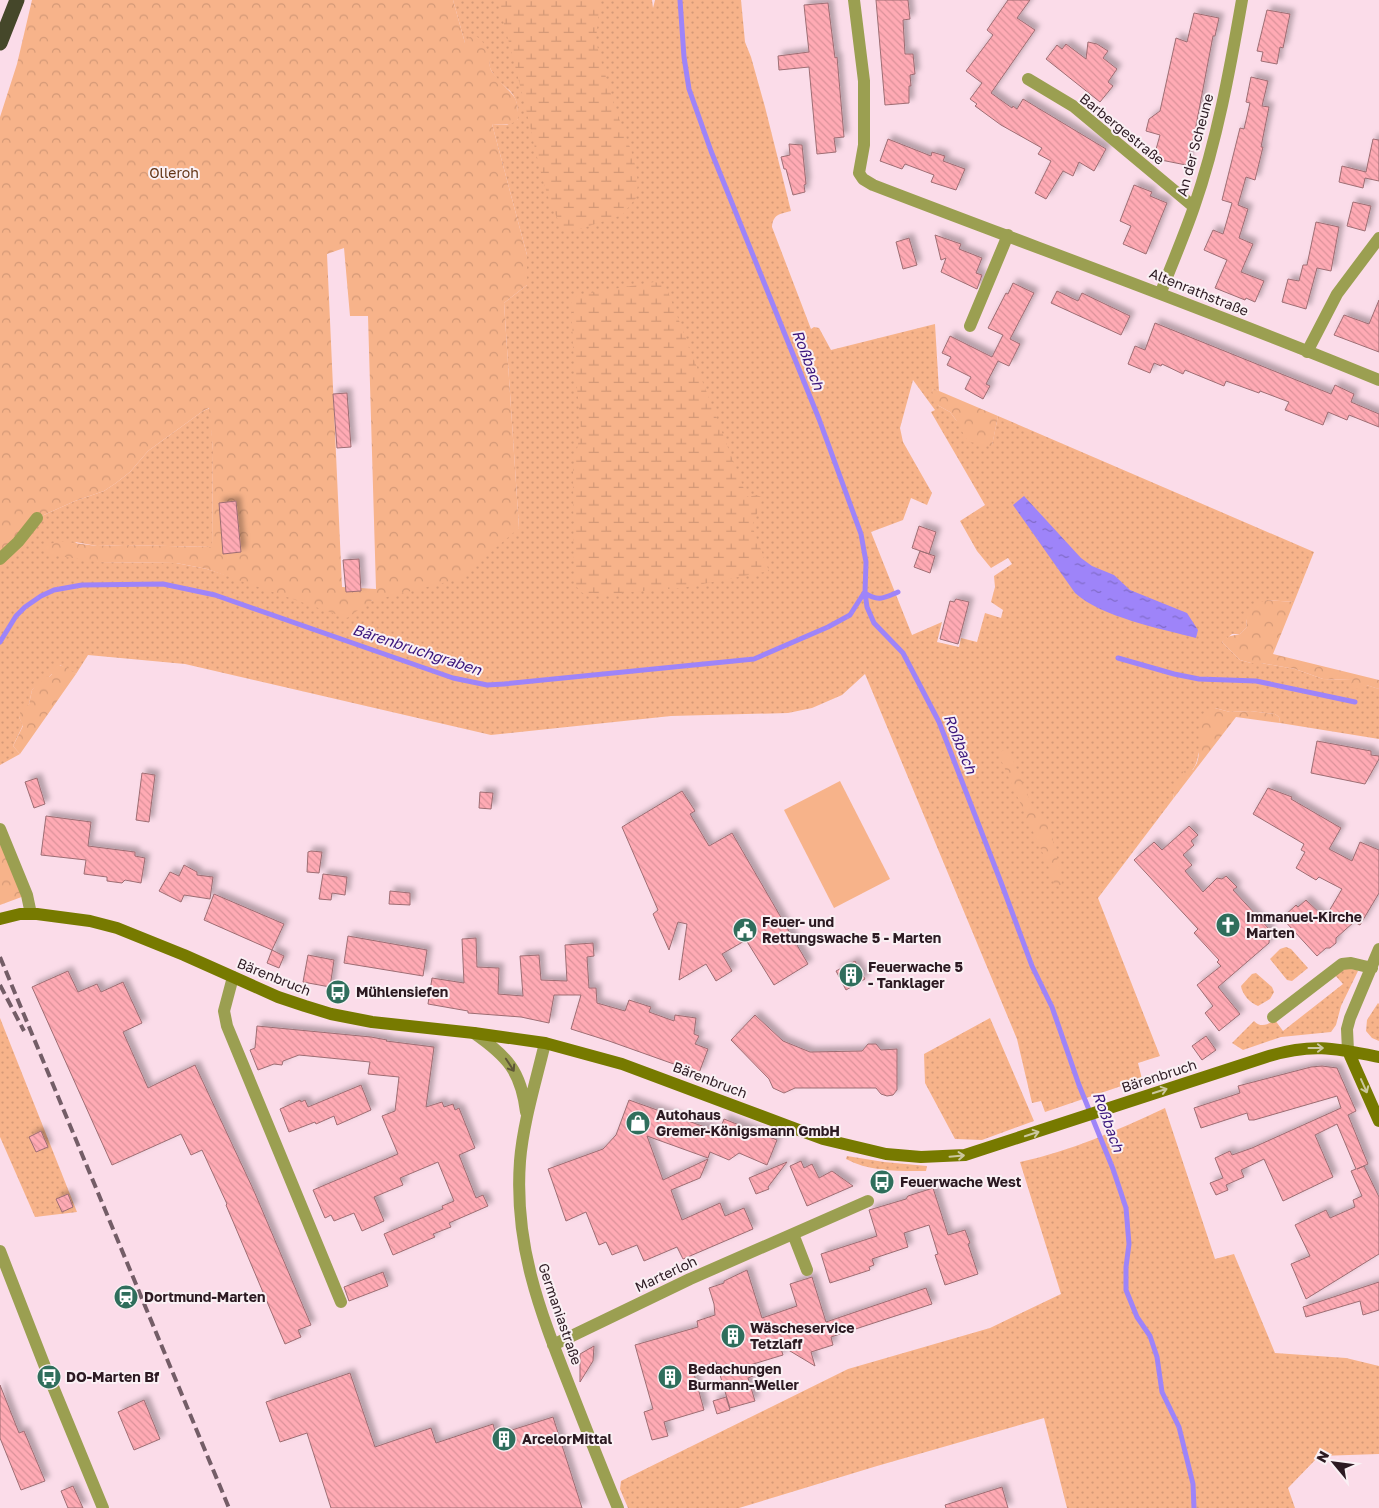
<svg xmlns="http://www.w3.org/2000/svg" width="1379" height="1508" viewBox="0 0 1379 1508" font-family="'Golos Text',sans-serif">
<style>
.grass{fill:url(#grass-dots);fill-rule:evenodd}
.forest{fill:url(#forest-crowns);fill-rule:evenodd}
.wetland{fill:url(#wetland-marsh)}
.park{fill:#f7b38a}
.water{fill:url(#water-ripples)}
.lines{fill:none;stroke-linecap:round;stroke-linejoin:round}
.stream{stroke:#9e84f9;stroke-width:5}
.building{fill:url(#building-back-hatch);stroke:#9d6d73;filter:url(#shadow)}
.street{stroke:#9b9f51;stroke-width:12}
.secondary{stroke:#777a00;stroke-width:12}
.highway{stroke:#45472a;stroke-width:15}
.rail{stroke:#745d67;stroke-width:4;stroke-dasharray:10 5;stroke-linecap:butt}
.oneway{stroke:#ccc79f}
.oneway2{stroke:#5e5637}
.labels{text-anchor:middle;stroke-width:4;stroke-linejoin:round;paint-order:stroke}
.street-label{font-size:14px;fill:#2c1a22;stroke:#faf0f4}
.park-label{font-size:14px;fill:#623415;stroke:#faf0f4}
.poi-label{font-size:14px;font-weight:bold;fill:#2c1a22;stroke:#faf0f4;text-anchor:start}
.water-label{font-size:15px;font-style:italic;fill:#3a157c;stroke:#faf0f4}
</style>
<defs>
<pattern id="grass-dots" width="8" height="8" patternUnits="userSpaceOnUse" patternTransform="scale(1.25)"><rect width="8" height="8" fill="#f7b38a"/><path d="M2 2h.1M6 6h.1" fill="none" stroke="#d49977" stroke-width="1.8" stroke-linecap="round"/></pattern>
<pattern id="forest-crowns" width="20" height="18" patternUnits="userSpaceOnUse" patternTransform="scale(1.25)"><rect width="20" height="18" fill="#f7b38a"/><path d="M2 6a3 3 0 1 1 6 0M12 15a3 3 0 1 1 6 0" fill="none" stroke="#d49977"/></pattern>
<pattern id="wetland-marsh" width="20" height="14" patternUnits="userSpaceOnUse" patternTransform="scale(1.25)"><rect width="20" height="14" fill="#f7b38a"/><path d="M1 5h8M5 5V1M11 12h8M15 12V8" fill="none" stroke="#d49977"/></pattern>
<pattern id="water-ripples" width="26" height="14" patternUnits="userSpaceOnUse" patternTransform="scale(1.25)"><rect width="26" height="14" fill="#9e84f9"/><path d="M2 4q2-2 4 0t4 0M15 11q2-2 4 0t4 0" fill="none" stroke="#816bc9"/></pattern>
<pattern id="building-back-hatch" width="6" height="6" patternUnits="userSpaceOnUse" patternTransform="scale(1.25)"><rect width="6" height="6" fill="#ffaab4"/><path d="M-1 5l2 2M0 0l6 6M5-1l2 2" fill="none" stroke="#db929a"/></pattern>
<filter id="shadow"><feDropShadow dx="4.5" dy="-4.5" stdDeviation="2.5" flood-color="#0004"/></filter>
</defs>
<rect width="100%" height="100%" fill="#fbdce9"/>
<!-- grass -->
<path class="grass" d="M453,0h199l1,8 2,-8h86l4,42 6,15 14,50 26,104c-11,3 -18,3 -19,16l39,102 3,-2 5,1 12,22 104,-26 4,67 -7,-2 7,17 11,6 6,8 26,23 10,2 6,-29 316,136 -20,50 -27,-2 -21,20 1,7 -7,7h-8l-10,8 18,18 11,3h10l34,6 28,10 28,1 28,9v50l-99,-16 -1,-6 -4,-3 -25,-3 -20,1 -15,-4 -17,47c-2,22 -22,22 -25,44l-75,99 62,158 -22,7 4,16 -97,33 -4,-11 -9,2 -15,-64 -152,-365 -23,21 -30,13 -24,5 -117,3 -180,19 -306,-71 -97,-9 -12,19 -16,-9 -11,12 -17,13 -3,14 -10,13 4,8 -10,21 7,8 -20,11v-206l37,-41 38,-17 29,-10 12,-8 14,-11 18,-21 55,-40 7,-3 3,43 -1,96 -88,-2 -27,1 -22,-4 23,20 78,1 31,6 28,9 136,23 148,-73 -15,-225 23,-18v-30l-35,-131 15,1 11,-6c1,-33 -15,-27 -27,-49 -2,-3 -1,-8 -2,-12l-24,-15zM913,380l22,30 -4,2 54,93 -25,16 17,30 14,17 17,-10 4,6 -18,12 1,11 -4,15 12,8 -2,8 -16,-5 -8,29 -16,-4 -2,9 -22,-5 5,-20 -30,13 -41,-103 32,-12 8,-22 16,7 5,-12 -29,-51 -3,-14z
M1286,947l5,2 17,19 -16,13 -5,-1 -17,-21 10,-10z
M1346,968l11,2 1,1 -17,35 -5,19 -5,7 -50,5 -38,13 -11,-7 22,-22c7,7 13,4 21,-1l8,11 60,-47 -9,-10z
M1256,973l16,14 2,5 -4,7 -12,7c-8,-3 -16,-12 -17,-20l11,-12z
M1378,1003l1,1v37l-7,-3 -6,-7 1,-11z
M0,1018l77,194 -42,5 -35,-80z
M990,1018l44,103 -52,19 -27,-1 -30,-56 -1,-29z
M1165,1108l50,151 19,-5 41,99 71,5 33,8v88l-60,2 -31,32 7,20h-228l-23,-90 -167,48 -138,42h-111l-8,-19 1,-8 227,-112 142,-41 71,-34 -41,-132c51,-11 98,-32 145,-54z
M847,1156l37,6 43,4 -1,5c-26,0 -56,1 -80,-12z"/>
<!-- forest -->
<path class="forest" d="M32,0h421l12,43 7,-9c11,5 15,13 18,24 0,4 -1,8 1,12 1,3 5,6 7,9 14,17 21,15 20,40 -8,8 -15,5 -26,5l35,131v30l-23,18 15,225 -60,51 -88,22 -24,17 -140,-49 -31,-6 -78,-1 -52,-8 -4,-7 17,-6 38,5 27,-1 88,2 1,-96 -4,-43 -6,3 -55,40 -18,21 -14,11 -12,8 -29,10 -38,17 -37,41v-442l17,-53zM344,248l6,68h18l8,273 -34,-2 -15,-333z
M932,388l66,28 -6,30 -22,-4 -5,-5 -9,-17 -6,-8 -11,-6 -6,-9z
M1267,600l27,2 -21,52 106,26v9l-13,-4 -6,5 -7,-3 -2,-7 -28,-1 -28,-10 -34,-6h-10l-11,-3 -18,-18 4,-5 14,-3 7,-7c-3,-19 1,-21 20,-27z
M56,664l12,4 8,6 -56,80 -7,-8 10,-20 -4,-9 2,-7 8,-6 3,-14 15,-14 2,1 3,-3 -4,-3 3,-5z
M1215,708l15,4 20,-1 25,3 4,3 1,6 -44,-6 -63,82c2,-12 4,-22 14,-30l6,1c1,-3 3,-5 4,-7 6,-16 -7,-53 18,-55z
M1003,750h4l5,8 23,54 6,3 8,9 13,56 -1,5 -6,1 -7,-21 -47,-105 -1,-7z
M0,829l27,66 -27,10z"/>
<!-- wetland -->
<path class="wetland" d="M497,0h103l-4,39 3,15 16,54 16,42 5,19 2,15 -2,14 -14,17 -48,16 -10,-1c-19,-29 -27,-74 -35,-108 -10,-41 -20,-82 -32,-122z
M654,282l9,2 5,8 79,205 10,-2 6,3 -11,28 17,45 -87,17 -53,4 -39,5 -9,-5 -5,-6 -2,-11 -1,-107 8,-38 -8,-84 -2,-47 8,-4z"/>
<!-- park -->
<path class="park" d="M840,781l50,98 -56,29 -50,-98z"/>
<!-- water -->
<path class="water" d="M1024,496l57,62 11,8 22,9 16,15 57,23 11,17 -2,8c-34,-9 -95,-21 -121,-45l-62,-88z"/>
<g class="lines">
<!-- stream -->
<path class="stream" d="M680,0l4,57 5,32 22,62 108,268 42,115 5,28 -1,31 2,14 7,16 29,30 36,69 63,163 30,81 20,41 27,78 34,84 13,39 3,36 -3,23v23l11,27 13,19 7,21 5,35 17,35 14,57 1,24
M865,593c13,9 19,5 33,-1
M0,642l16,-26 9,-9 16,-11 13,-6 28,-5 81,-1 52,11 238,83 34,7 17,-1 250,-25 74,-32 22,-12 14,-22
M1118,658l56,16 25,5 57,2 99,21"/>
</g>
<!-- building -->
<path class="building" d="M876,0h32l2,19 -7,1 2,34h8l2,20 -5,1 1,11h-2v17l-24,2z
M1008,0h22l-13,18 18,12 -44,63 21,15 1,-2 4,3 6,-10 83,50 -12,22 -15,-9 -6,14 -10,-5 -17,28 -11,-6 16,-32 -13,-7 4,-6 -41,-23 -26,-19 2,-2 -7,-5 12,-16 -16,-12 27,-36 -6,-5z
M828,3l7,55 2,-1 7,80 -10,1 2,14 -19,2 -8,-87 -30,3 -1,-14 31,-4 -5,-47z
M1267,10l23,4 -7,34 -3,-1 -3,17 -16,-3 2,-9 -6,-1z
M1194,13l25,5 -4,18h-2l-18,95 -9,34 -25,-5v-5l-6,-2 5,-18 -14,-4 3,-12 11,-8 16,-73 11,4z
M1088,42l9,2 11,7 -5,7 14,11 -9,13 5,4 -13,16 -54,-43 11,-14 5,4 4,-5 20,15z
M1251,77l17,4 -6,25 7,1 -8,40h2l-8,33 -9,-3 -8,28 10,4 -9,29 14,6 -12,28 23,9 -9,21 -9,-4 -1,2 -30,-12 12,-28 -23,-10 9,-20 10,4 9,-31 -10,-3 18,-72 4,1 6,-26 -4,-1z
M888,139l43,17 1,-4 13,4 -2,5 22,8 -9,21 -25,-8 3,-7 -29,-11 -3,5 -22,-8z
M1373,139l6,1v41l-14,-3 -2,10 -24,-6 3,-16 24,6z
M789,144l13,1 4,39 -2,1 1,7 -12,3 -7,-26h-2l-3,-12 9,-2z
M1134,185l18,7 -2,4 17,7 -21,51 -23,-10 8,-18 -11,-5z
M1353,202l18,4 -6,25 -18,-5z
M1316,222l23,5 -8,44 -14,-3 -11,41 -24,-7 6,-23 11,2 4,-16h4z
M935,235l26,9 -2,5 23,9 -6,15 6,2 -5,14 -36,-17 5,-14 -5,2z
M909,238l8,27 -14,4 -7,-27z
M1013,283l21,10 -24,46 10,5 -11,22 -11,-5 -12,23 4,2 -7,13 -18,-10 6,-12 -24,-12 4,-8 -9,-4 8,-17 42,21 11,-22 -15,-7 18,-35 2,1z
M1057,291l21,10 4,-8 48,23 -9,19 -70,-32z
M1379,300v52l-45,-17 10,-20 25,9z
M1155,323l176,71 4,-9 19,9 -3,8 28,12v13l-30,-12 -2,5 -19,-8 -5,13 -38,-15 4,-8 -29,-11 -1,2 -33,-12 -2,5 -39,-16 -2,4 -21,-10 -1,2 -7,-3 -4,10 -22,-9 7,-18 10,4z
M347,393l4,54 -14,1 -4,-54z
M236,501l5,51 -18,2 -4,-51z
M919,526l17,6 -7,22 -17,-6z
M920,551l15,5 -5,17 -16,-6z
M359,559l2,32 -15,1 -3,-32z
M956,599l13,3 -11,42 -18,-5 10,-38 4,1z
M1317,741l54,10v4l8,1v3l-14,25 -54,-11z
M142,773l13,2 -6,47 -13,-2z
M37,778l8,26 -11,4 -9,-26z
M1268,788l24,9 -1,2 50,29 -12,21 23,12 8,-19 19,8v43l-19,32 -6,-3 -18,16v5l-6,5h-4l-9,8 -35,-38 14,-13 2,2 8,-7 19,18 17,-29 -23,-12 -3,3 -20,-12 9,-16 -4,-2 3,-6 -51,-30z
M682,791l13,20 -5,3 19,32 23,-13 76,131 -34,21 -28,-45 -24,14 10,17 -16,10 -10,-17 -27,16 8,-56 -9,-2 -9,28 -16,-36 5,-4 -36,-83z
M480,792l13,1 -2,16 -12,-1z
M46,816l45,6 -3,24 47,6v4l10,2 -4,25 -16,-3 -3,3 -15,-2v-4l-23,-3 2,-14 -45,-5z
M1189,826l9,9 -7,6 3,4 -11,10 9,10 -7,6 18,21 14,-14 5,1 4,-3 11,11 -4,3 37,40 -1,13 -51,44 22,27 -21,17 -14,-18 8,-7 -16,-21 24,-19 -4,-4 2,-2 -25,-27 4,-4 -64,-69 20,-18 8,8z
M311,851l11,1 -3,21 -12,-1 1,-20z
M184,865l13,7v3l16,2 -3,22 -26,-4 -3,7 -22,-11 11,-19 9,4z
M323,874l24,3 -2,18 -13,-2 -1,7 -12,-1z
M390,891l20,2v12l-21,-1z
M214,894l70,30 -12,26 -68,-30z
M348,936l79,14 -4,26 -79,-13z
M476,938l1,29 22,1 -1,26 25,2 -3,-40 19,-1 2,25 26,1 -2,-36 28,-2 1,13 -7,1 2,31h7l1,15 28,8 4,-11 22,7 -2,5 25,9 1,-6 21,3 -2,16 5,2 -4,8 13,5 -9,24 -90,-32 -38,-12 10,-34h-27l-5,28 -28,-6 -53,-4v-2l-40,-7 4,-26 32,5 -2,-44z
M272,950l12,6 -5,12 -12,-5z
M308,955l26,5 -4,27 -27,-5z
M855,961l10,18 -19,11 -10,-19z
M68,971l10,21 19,-8 4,8 22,-10 19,41 -19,9 25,56 47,-23 59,126 57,134 -13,5 3,7 -16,7 -59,-139 1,-1 -25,-54 -11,5 -10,-21 -69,31 -80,-178z
M755,1015l28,26 27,11 52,-1 6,-7h8l5,6 16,-1v41l-4,5 -6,1 -6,-2 -5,-6h-81l-11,5 -11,-5 -4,-9 -38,-39z
M257,1026l114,11 16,3 -1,1 48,6 -8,60 16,-5 2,5 9,-3 2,6 4,-2 16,40 -16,7 17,43 7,-3 5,11 -39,17 2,4 -18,7 2,3 -42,18 -9,-21 59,-25 -1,-3 12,-5 -16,-39 -38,16 3,7 -29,12 10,24 -22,10 -8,-18 -20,8 -3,-6 -6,3 -12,-28 85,-36 -16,-38 13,-5 4,-34 -31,-3 2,-12 -71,-7 -16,6 -1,4 -8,-1 -16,6 -8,-20 5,-2z
M1206,1036l10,14 -14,10 -10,-14z
M1322,1066l15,2 19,43 -8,4 20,49 -11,5 7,-3 15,31v57l-73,45 -15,-35 19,-8 -15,-31 31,-15 4,8 25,-11 -2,-7 9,-4 -11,-25 5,-2 -19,-45 -22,11 18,42 -50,24 -19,-42 -23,11 3,7 -18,8 2,5 -12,5 -6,-12 13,-5 -8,-20 15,-7 2,4 20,-7 89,-40 -4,-12 -83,24h-5l-2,-7 -46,15 -7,-20 46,-15 -2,-7 73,-19z
M361,1085l10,25 -34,15 -3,-9 -18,8 -1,-2 -26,10 -9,-23 20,-9 1,2 4,-2 3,7z
M629,1100l90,32 5,-13 53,21 -10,25 -28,-12 -10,7 -19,-8 -2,6 -61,-22 16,44 45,-21 -8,19 -29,12 11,30 38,-17 5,13 19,-8 9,21 -70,30 -6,-12 -33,14 -7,-16 -25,10 -6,-13 -7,3 -13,-33 -20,9 -18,-52 55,-20 13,-14z
M41,1131l7,16 -12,5 -7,-15z
M801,1161l3,7 8,-4 7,14 13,-7 21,15 -46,20 -17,-40z
M787,1162l-19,25 1,2 -13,5 -7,-16z
M933,1188l15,47 17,-5 5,13 -2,1 10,30 -33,11 -10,-30 3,-1 -9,-29 -25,8 4,14 -36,12 2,6 -5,2 1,3 -40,13 -9,-29 56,-18 -8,-26 37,-11 2,-3z
M68,1194l5,13 -11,5 -6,-13z
M747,1270l15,48 35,-12 -7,-22 22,-7 14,45 100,-34 6,16 -101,33 2,8 -22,7 4,14 -35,-21 3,10 -33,10 3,11 -5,2 7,23 -25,7 -14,-46 -23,8 11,40 -40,12 4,14 -16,4 -8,-28 9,-3 -18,-64 63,-18 -1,-6 18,-6 -1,-11 -5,-16 15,-5v-2z
M383,1272l5,14 -39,15 -5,-14z
M1379,1282v28l-16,5 -3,-14 -54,16 -3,-10z
M594,1346l-1,15 -13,21v-28z
M350,1373l25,74 56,-19 5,15 57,-19 3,11 57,-18 29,91h-251l-24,-75 -27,9 -14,-40z
M0,1385l19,48 5,-2 21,50 -24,9 -21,-52z
M726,1397l4,13 -13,4 -4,-13z
M144,1400l16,39 -26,11 -16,-38z
M73,1486l10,22h-15l-7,-17z
M1002,1487l6,21h-62l-1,-3z"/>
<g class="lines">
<!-- street -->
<path class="street" d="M854,0l10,81v64l-5,28 4,6 10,6c169,65 339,126 506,195
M1028,79l45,27 121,101
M1161,292c11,-28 23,-56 33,-85 23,-66 36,-138 48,-207
M970,326l38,-91
M1307,352l30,-58 42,-56
M0,559l18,-17 19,-24
M0,829l27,66 4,19
M233,977l-9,34 3,15 114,276
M1273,1017l69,-53 9,-1 21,5
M474,1033c33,23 47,38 52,79
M545,1043c-9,38 -22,80 -25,118 -6,83 19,148 49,224 16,41 32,82 49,123
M1348,1051l-1,-22 3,-11 29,-69
M793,1234l14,36
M0,1251l49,126 54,131
M553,1345l137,-66 178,-78"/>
<!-- secondary -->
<path class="secondary" d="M0,919l20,-5h17l53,7 27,7 67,27 94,42 27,9 26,8 41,8 102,11 71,10 77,21 201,75 63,15 35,3 44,-2 301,-98c45,-14 68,-9 113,0
M1348,1051l31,70"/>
<!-- highway -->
<path class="highway" d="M0,43l17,-43"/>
<!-- rail -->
<path class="rail" d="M0,957l229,551
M0,985l24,46"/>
</g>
<!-- one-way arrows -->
<defs><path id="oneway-shaft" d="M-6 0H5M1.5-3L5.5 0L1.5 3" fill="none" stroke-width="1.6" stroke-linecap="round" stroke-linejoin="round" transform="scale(1.25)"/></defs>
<g class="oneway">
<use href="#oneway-shaft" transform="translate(1316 1048)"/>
<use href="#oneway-shaft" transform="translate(1364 1086) rotate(66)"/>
<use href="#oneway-shaft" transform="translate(1160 1091) rotate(-18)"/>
<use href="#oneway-shaft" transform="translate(1032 1134) rotate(-18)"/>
<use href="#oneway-shaft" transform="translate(957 1156) rotate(-5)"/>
</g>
<use class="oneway2" href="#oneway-shaft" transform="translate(510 1065) rotate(57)"/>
<!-- icons -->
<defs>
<symbol id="church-disc" viewBox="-11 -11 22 22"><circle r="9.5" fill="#2f6e5c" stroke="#faf0f4"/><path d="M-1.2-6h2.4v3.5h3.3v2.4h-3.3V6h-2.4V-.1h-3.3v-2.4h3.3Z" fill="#fff"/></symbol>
<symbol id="civic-disc" viewBox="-11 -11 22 22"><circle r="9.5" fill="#2f6e5c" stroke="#faf0f4"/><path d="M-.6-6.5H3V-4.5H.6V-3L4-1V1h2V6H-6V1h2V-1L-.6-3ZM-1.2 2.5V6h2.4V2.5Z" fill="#fff"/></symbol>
<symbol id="building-disc" viewBox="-11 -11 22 22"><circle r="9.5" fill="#2f6e5c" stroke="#faf0f4"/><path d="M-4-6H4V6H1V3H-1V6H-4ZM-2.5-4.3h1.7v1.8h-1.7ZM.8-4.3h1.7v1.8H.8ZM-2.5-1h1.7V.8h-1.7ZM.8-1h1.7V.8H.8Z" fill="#fff"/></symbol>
<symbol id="bus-disc" viewBox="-11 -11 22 22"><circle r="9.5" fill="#2f6e5c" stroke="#faf0f4"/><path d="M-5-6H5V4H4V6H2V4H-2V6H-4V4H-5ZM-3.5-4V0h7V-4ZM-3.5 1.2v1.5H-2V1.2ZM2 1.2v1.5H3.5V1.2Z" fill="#fff"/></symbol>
<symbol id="shop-disc" viewBox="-11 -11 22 22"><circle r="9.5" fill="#2f6e5c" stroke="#faf0f4"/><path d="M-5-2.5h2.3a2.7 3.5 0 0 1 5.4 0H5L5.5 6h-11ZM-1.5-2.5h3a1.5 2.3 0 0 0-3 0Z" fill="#fff"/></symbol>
<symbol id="station-disc" viewBox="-11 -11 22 22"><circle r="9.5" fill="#2f6e5c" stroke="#faf0f4"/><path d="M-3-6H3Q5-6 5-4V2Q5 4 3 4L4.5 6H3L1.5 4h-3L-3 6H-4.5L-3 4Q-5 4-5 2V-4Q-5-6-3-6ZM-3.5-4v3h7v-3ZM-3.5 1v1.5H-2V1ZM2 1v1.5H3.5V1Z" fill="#fff"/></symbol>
</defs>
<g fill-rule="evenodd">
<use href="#church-disc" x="1214" y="911" width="28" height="28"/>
<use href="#civic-disc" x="731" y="916" width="28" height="28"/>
<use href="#building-disc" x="837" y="961" width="28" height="28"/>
<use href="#bus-disc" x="324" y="978" width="28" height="28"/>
<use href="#shop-disc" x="624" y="1109" width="28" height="28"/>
<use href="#bus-disc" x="868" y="1168" width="28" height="28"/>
<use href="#station-disc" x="112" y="1283" width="28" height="28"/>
<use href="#building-disc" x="719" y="1322" width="28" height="28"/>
<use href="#bus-disc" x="35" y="1363" width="28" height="28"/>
<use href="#building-disc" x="656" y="1363" width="28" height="28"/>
<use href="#building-disc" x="490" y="1425" width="28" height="28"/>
</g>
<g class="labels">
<!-- street labels -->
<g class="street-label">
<text transform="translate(1122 129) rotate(39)" y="5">Barbergestraße</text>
<text transform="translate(1195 145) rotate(-75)" y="5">An der Scheune</text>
<text transform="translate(1199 292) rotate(22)" y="5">Altenrathstraße</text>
<text transform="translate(274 977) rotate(22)" y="5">Bärenbruch</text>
<text transform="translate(1159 1076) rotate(-18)" y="5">Bärenbruch</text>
<text transform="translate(710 1080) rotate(21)" y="5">Bärenbruch</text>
<text transform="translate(666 1274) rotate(-25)" y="5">Marterloh</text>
<text transform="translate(560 1314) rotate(71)" y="5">Germaniastraße</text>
</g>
<!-- park labels -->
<g class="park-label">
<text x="174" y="178">Olleroh</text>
</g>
<!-- poi labels -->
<g class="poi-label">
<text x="1246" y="922">Immanuel-Kirche<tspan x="1246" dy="16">Marten</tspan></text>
<text x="762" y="927">Feuer- und<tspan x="762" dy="16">Rettungswache 5 - Marten</tspan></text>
<text x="868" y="972">Feuerwache 5<tspan x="868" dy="16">- Tanklager</tspan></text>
<text x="356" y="997">Mühlensiefen</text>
<text x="656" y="1120">Autohaus<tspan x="656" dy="16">Gremer-Königsmann GmbH</tspan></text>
<text x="900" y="1187">Feuerwache West</text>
<text x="144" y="1302">Dortmund-Marten</text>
<text x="750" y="1333">Wäscheservice<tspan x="750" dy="16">Tetzlaff</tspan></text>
<text x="688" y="1374">Bedachungen<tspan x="688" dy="16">Burmann-Weller</tspan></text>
<text x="66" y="1382">DO-Marten Bf</text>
<text x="522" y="1444">ArcelorMittal</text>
</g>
<!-- water labels -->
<g class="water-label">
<text transform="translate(808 360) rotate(69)" y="5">Roßbach</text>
<text transform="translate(417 650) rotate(18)" y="5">Bärenbruchgraben</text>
<text transform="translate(960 744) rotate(68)" y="5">Roßbach</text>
<text transform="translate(1108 1122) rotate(70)" y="5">Roßbach</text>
</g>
</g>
<!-- north arrow -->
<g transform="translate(1334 1463) rotate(299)" stroke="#faf0f4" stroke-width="4" paint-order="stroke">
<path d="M0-4L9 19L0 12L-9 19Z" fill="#2c1a22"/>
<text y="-8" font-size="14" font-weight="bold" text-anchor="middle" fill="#2c1a22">N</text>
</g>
</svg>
